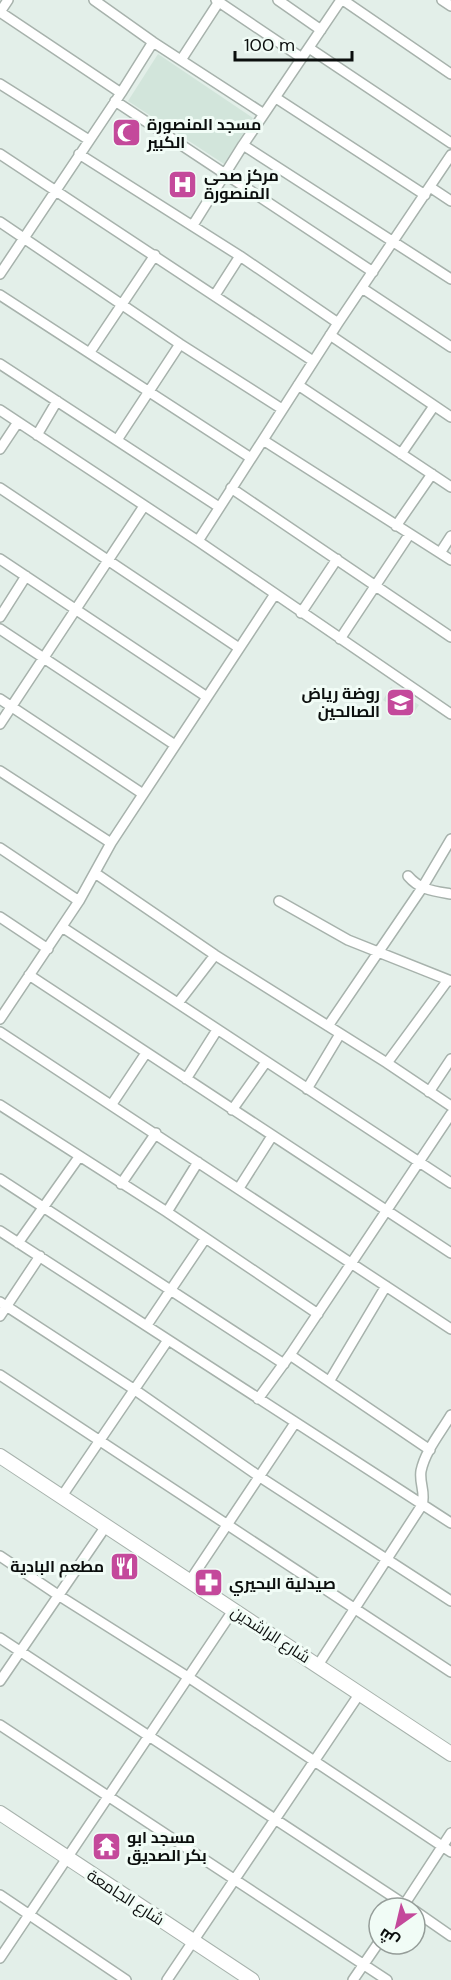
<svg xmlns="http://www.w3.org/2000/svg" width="451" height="1980" viewBox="0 0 451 1980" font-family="'DM Sans',Cairo,sans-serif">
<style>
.built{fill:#d2e5db}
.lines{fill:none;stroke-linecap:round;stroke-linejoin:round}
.street-casing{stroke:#a7b2ac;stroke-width:12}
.secondary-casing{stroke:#a7b2ac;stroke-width:16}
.street{stroke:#fff;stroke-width:9}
.secondary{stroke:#fff;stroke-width:14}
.labels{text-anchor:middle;stroke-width:6;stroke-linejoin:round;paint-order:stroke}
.poi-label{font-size:16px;font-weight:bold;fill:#0b0e0d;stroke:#f1fcf6;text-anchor:start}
.street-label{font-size:16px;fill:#0b0e0d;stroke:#f1fcf6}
</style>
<rect width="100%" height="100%" fill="#e3efe9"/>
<!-- built -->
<path class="built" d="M158,54l95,64 -29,46 -96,-63z
M391,687l28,18 -9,13 -27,-18z"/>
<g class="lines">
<defs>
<path id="street" d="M8,0l-8,12 121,81
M94,0l59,42 111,72
M216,0l86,58
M278,0l43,30
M343,0l108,74
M442,0l9,6
M309,48l142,95
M181,60l39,-60
M0,84l89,56
M276,98l149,97
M115,101l258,171
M243,145l208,134
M0,154l313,207
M79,154l161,102 98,67
M430,187l21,14
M0,222l180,122 102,65
M193,225l50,-80 98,-145
M0,274l121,-181 32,-51
M362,288l89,59
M0,295l251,163
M215,295l25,-39
M330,335l121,82
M90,352l65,-97
M0,364l219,143
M298,385l153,102
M0,410l198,131 253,173
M37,435l20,-34
M117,440l63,-96
M263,440l188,120
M0,449l18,-27
M401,454l33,-48
M0,488l239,160
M231,488l220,149
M396,526l36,-52
M198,541l140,-218 113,-168
M440,553l11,-17
M0,559l207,138
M301,613l36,-54
M0,617l26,-41
M0,629l175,116
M340,639l69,-104
M0,699l143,95
M0,724l144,-218
M0,771l111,72
M0,848l79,53
M95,873l120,82 172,108 64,43
M408,876c12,14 25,15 43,18
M279,901l69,39 103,41
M0,917l48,32
M62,927l389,256
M29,975l422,278
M178,1003l37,-48
M0,1019l79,-118 32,-58 164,-249
M328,1026l94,-138 29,-49
M0,1032l451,297
M387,1063l61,-83
M186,1079l31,-49
M307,1089l33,-55
M429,1092l22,-33
M112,1104l34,-51
M0,1105l167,107 151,102
M232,1110l34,-48
M0,1179l284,185
M121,1184l35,-51
M239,1188l33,-52
M167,1212l31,-50
M0,1231l451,292
M18,1243l61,-86
M0,1302l135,88 125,87 191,124
M0,1316l40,-60
M147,1325l58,-86
M290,1355l140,95
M0,1375l451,297
M330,1380l56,-94
M258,1399l32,-44 161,-241
M62,1496l106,-156
M0,1556l58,39 130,82 263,175
M189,1582l106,-159
M0,1638l410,270
M318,1665l104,-160c4,-12 -3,-22 -1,-34 4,-20 20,-39 30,-56
M0,1681l106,-155
M0,1725l387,255
M0,1895l126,85
M402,1908l49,-75
M415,1911l36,25
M0,1958l234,-349
M167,1980l193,-287
M353,1980l26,-38"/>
<path id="secondary" d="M0,1456l451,298
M0,1813l252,167"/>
</defs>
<!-- street casing -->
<use href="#street" class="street-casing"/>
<!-- secondary casing -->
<use href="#secondary" class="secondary-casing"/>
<!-- street -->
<use href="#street" class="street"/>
<!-- secondary -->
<use href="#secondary" class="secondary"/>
</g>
<!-- icons -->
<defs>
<symbol id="mosque-square" viewBox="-11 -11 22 22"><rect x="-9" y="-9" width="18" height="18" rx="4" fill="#c4499b" stroke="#f1fcf6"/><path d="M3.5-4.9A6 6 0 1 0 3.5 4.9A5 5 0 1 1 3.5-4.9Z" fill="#fff"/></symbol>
<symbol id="hospital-square" viewBox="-11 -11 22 22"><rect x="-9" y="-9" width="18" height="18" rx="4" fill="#c4499b" stroke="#f1fcf6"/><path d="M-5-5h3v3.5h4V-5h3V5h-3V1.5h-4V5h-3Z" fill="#fff"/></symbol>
<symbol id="school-square" viewBox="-11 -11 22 22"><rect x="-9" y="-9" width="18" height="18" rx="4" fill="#c4499b" stroke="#f1fcf6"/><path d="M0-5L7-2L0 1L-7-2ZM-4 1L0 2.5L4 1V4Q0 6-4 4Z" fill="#fff"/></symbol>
<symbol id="restaurant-square" viewBox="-11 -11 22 22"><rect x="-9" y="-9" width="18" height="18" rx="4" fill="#c4499b" stroke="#f1fcf6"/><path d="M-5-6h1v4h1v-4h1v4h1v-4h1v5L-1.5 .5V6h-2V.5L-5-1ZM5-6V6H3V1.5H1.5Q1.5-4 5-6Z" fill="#fff"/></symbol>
<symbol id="pharmacy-square" viewBox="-11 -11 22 22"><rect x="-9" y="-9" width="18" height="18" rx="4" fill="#c4499b" stroke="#f1fcf6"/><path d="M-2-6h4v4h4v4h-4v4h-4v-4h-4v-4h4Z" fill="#fff"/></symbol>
<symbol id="temple-square" viewBox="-11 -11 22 22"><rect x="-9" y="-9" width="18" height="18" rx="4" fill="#c4499b" stroke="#f1fcf6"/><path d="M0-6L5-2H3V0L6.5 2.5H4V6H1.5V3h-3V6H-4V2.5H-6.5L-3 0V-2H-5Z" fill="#fff"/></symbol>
</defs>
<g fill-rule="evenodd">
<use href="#mosque-square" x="110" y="116" width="33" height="33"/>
<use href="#hospital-square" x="166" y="168" width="33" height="33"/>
<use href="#school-square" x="384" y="686" width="33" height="33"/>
<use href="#restaurant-square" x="108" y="1550" width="33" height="33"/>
<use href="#pharmacy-square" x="192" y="1566" width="33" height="33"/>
<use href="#temple-square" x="90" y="1830" width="33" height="33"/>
</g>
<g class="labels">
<!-- poi labels -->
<g class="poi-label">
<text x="147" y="130">مسجد المنصورة<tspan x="147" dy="18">الكبير</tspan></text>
<text x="204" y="181">مركز صحي<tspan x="204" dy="18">المنصورة</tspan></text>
<text x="380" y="699" text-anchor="end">روضة رياض<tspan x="380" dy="18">الصالحين</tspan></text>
<text x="104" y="1572" text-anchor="end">مطعم البادية</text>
<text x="229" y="1589">صيدلية البحيري</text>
<text x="127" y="1843">مسجد ابو<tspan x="127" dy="18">بكر الصديق</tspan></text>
</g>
<!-- street labels -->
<g class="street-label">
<text transform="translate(271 1634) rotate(33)" y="6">شارع الراشدين</text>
<text transform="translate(126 1897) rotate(33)" y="6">شارع الجامعة</text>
</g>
</g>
<!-- north arrow -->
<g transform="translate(397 1926) rotate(214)"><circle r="28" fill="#f1fcf6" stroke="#959d99" stroke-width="1.5"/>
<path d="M0-4.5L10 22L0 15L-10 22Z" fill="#c4499b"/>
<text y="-9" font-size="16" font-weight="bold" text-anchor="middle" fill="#0b0e0d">ش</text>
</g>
<!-- scale -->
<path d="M235 51v9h117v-9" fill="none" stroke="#0b0e0d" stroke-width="3"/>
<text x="244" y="51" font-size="18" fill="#0b0e0d" stroke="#f1fcf6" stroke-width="4.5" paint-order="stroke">100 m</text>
</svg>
